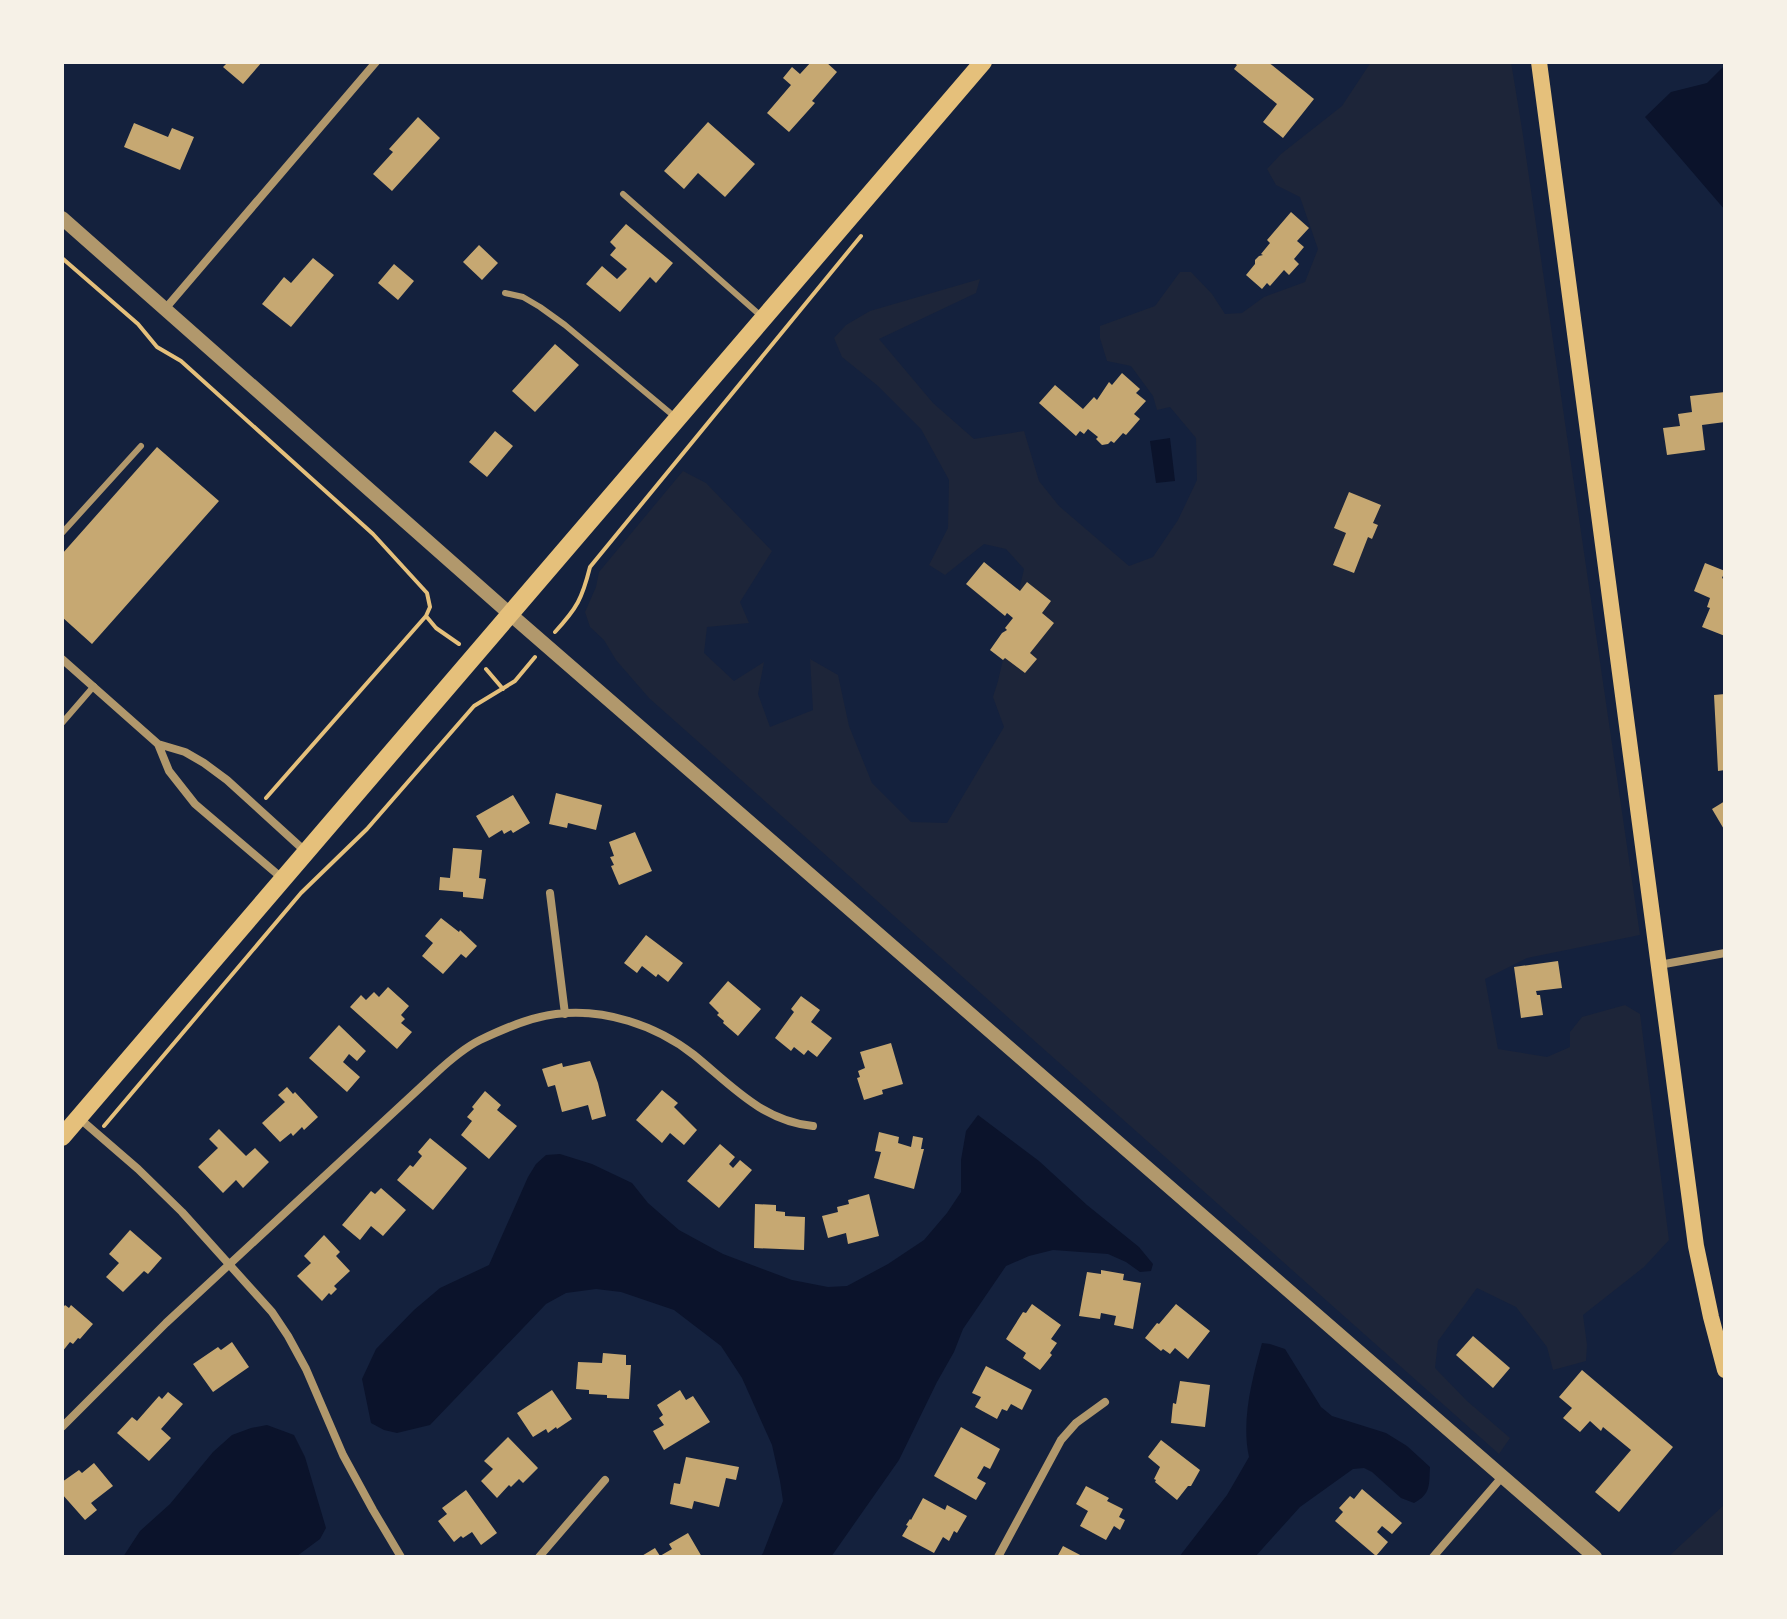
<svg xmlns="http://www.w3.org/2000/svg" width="1787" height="1619" viewBox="0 0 1787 1619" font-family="'Titillium Web',sans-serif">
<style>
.green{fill:#1d2539}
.water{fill:#0b132b}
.building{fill:#c6a872}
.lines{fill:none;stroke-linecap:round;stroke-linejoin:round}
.path{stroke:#e5c07b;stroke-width:4}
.service{stroke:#b1986c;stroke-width:6}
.minor{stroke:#b1986c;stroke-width:8}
.tertiary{stroke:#b1986c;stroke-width:14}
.secondary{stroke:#e5c07b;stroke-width:16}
.primary{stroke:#e5c07b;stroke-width:18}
</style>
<rect width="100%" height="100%" fill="#14213d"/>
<!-- green -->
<path class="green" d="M1371,62h140l11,67 118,806 -113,23 -42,21 13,70 49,8 23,-10v-15l12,-15 43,-12 15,9 29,226 -25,27 -61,48 4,30 -1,16 -33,9 -6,-23 -31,-40 -39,-19 -39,53 -3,27 32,33 43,37 -11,16 -850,-756 -33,-38 -12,-20 -14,-13 -5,-15 11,-25 3,-15 84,-101 23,12 66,68 -32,51 9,21 -42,4 -3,26 30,28 30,-19 -6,32 12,33 43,-17 -3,-51 28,16 11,51 23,57 39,39 36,1 57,-96 -11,-30 5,-16 26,-112 -18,-20 -22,-5 -39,31 -16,-10 19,-37 1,-48 -28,-51 -43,-43 -36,-29 -8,-19 12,-13 24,-14 110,-32 -4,14 -97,46 54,64 41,36 50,-8 15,50 20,25 70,60 24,-9 25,-37 19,-40 -1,-42 -26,-31 -13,3 -4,-14 -22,-30 -24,-5 -7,-23v-12l55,-20 25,-34h11l21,22 13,20 17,-1 22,-16 41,-15 13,-33 -18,-52 -24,-12 -9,-16 14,-15 61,-48z
M1725,1504v53h-57z"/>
<!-- water -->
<path class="water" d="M1725,65v145l-80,-93 26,-25 36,-9z
M1170,438l5,43 -19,2 -6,-42z
M978,1115l61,46 48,44 52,42 14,17 -2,7 -11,1 -14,-10 -18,-8 -55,-4 -24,6 -23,10 -43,63 -9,23 -17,30 -38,78 -68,97h-71l3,-4 20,-52 -3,-20 -8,-36 -30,-67 -21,-32 -47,-36 -53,-18 -25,-3 -30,4 -20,11 -116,121 -33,8 -13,-3 -13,-7 -9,-44 14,-30 38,-39 26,-22 49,-23 39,-88 8,-13 10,-9 14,-1 32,10 40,19 16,20 31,27 44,24 69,26 36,7 19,-1 41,-22 36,-24 23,-27 14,-21v-32l5,-29z
M1262,1343l8,1 15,5 36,58 11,9 54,17 21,13 23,21c-1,18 1,27 -16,36l-13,-5 -29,-26 -8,-4 -11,1 -53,38 -45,50h-76l48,-62 22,-38c-8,-36 3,-78 13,-114z
M267,1425l27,10 11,22 21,71 -6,11 -23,17 -4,1h-170l17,-26 30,-27 43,-52 19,-17 19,-7z"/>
<!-- building -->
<path class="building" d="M228,62h34l-19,22 -20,-17z
M811,62h15l11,10 -25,29 3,2 -26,29 -22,-19 24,-28 -8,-7 9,-11 8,7z
M1233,62h35l46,37 -31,39 -20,-16 14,-18 -43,-35 3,-4z
M418,117l22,21 -48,53 -19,-17 20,-22 -4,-3z
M708,122l47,42 -30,33 -27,-24 -14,16 -20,-18z
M134,123l34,14 4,-9 22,9 -14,33 -56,-23z
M1291,212l18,16 -12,13 7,6 -10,12 5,5 -10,11 -5,-5 -14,16 -3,-3 -5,6 -16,-14 9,-11v-4l4,-4 4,-1 -2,-1 9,-11 -3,-3z
M626,224l47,39 -17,20 -6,-6 -30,35 -34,-28 16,-18 15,13 10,-10 -17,-14 6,-7 -6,-6z
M479,245l19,18 -16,17 -19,-18z
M313,258l21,17 -43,52 -29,-23 22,-27 7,6z
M394,264l20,17 -16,19 -20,-17z
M555,344l24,21 -44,47 -23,-21z
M1122,373l18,16 -4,4 10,8 -12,13 6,5 -14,16 -3,-2 -9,10 -3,-2 -3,3 -6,1 -6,-6 2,-2 -10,-8 -4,5 -4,-3 -4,5 -37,-33 16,-18 28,24 11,-12 3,3 12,-18 3,3z
M1725,392v30l-23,3 3,25 -38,5 -4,-27 17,-2 -2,-12 14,-2 -2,-16z
M495,431l18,15 -26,31 -18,-15z
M157,447l62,54 -127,143 -30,-27v-63z
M1349,492l32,13 -8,18 5,2 -6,14 -4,-2 -14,36 -21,-8 13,-32 -12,-5z
M984,562l36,29 7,-9 24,19 -9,12 12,10 -24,30 7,6 -12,14 -20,-15 -2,2 -13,-10 12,-17 5,-3 -2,-2 8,-10 -6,-5 -2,3 -39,-32z
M1705,563l20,8 -3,7 3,2v56l-23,-9 8,-19 -3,-1 3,-9 -16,-7z
M1725,694v76l-7,1 -4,-76z
M556,793l46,12 -6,25 -28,-7 -1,5 -18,-4z
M513,795l17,28 -17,10 -2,-3 -7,4 -2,-4 -13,8 -13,-22z
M1725,801v30l-13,-22z
M635,832l17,39 -33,14 -8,-19 3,-1 -4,-8 4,-1 -5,-14z
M453,848l29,2 -3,28 7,1 -3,20 -20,-2v-5l-24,-2 1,-13 10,1z
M441,918l18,14 1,-2 17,16 -11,12 -5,-4 -18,20 -21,-18 11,-13 -8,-7z
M646,935l37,28 -15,19 -10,-8 -2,3 -14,-11 -5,7 -13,-10z
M1558,961l4,27 -26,3 1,4h3l3,20 -22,3 -7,-51z
M728,981l33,28 -23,27 -15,-13 1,-2 -7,-6 2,-2 -10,-10z
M388,987l21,19 -8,9 4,4 -4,4 11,9 -15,17 -47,-42 11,-12 5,5 8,-8 5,5z
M801,996l19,14 -9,12 21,16 -15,19 -9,-7 -4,5 -10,-8 -3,4 -16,-13 19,-26 -3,-3z
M339,1025l27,26 -9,10 -8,-7 -6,8 17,15 -13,15 -38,-34z
M891,1043l12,41 -21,6 1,4 -19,6 -7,-22 3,-1 -2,-6 7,-3 -5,-16z
M590,1061l8,22 8,33 -14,4 -4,-15 -26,7 -7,-27 -7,2 -6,-18 20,-6 1,4z
M287,1087l6,7 2,-2 23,25 -14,13 -2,-3 -9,9 -2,-3 -11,9 -18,-19 23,-21 -7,-7z
M662,1090l16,13 -4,4 23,23 -13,15 -14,-12 -8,10 -26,-23z
M485,1091l16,14 -4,5 20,16 -28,33 -28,-24 11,-14 -5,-4 7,-8 -2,-2z
M219,1129l27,27 9,-8 14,14 -26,26 -7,-8 -13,13 -25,-26 20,-19 -9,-9z
M879,1132l20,5 -1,6 13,4 2,-11 10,2 -2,11h3l-10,40 -40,-11 7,-26 -6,-1z
M430,1138l37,30 -34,42 -36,-30 13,-15 3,2 9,-11 -4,-4z
M720,1144l15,13 -6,7 4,4 7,-8 12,10 -33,38 -32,-27z
M381,1188l25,22 -23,26 -12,-10 -11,14 -18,-15 29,-34 4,3z
M869,1194l10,42 -31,8 -2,-11 -18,5 -6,-22 16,-4 -1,-5 12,-3 -1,-4z
M755,1204l21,1v6l9,1v4l20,1 -1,33 -50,-2z
M130,1230l32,28 -14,16 -4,-3 -21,21 -17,-15 13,-14 -10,-9z
M324,1235l16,17 -4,4 14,15 -16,15 3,3 -6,6 -2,-2 -7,8 -25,-25 14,-13 -7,-7z
M1101,1270l23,4 -1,6 18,3 -8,46 -19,-4 2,-9 -15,-3 -1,6 -21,-3 8,-44 14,2z
M1032,1304l29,21 -10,14 6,4 -7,10 2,2 -12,15 -17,-12 3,-5 -20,-14 17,-27 3,1z
M1176,1304l34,27 -22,28 -13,-11 -5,6 -7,-5 -2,2 -16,-13 12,-15 2,1z
M65,1305l4,3 2,-3 22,19 -13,15 -2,-1 -5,6 -3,-2 -8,10v-43z
M1473,1336l37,32 -17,20 -37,-33z
M232,1342l17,25 -36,25 -20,-28 25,-17 3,3z
M603,1353l23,2v10h5l-2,34 -22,-1v-3l-18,-1v-4l-13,-1 2,-27 24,1z
M986,1366l46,24 -10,20 -11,-6 -4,7 -5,-2 -5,10 -22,-12 6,-10 -9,-4z
M1582,1370l91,77 -54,65 -24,-20 36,-42 -28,-23 -2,4 -11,-10 -10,11 -17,-14 9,-10 -13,-11z
M1180,1381l30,4 -5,42 -34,-4 2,-20 3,1z
M552,1390l20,29 -15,10 -1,-2 -8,6 -2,-4 -13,8 -16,-24z
M680,1390l6,10 7,-4 17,26 -46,28 -11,-19 11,-6 -5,-7 4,-3 -6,-10z
M168,1392l15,12 -22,25 10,9 -22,23 -32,-28 15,-16 5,4 22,-25 3,3z
M961,1427l39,22 -10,20 -6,-3 -7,12 9,5 -10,17 -42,-24z
M508,1437l30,31 -15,15 -4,-4 -8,8 -2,-2 -12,13 -16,-17 12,-12 -9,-8z
M1161,1440l39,30 -9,16h-3l-11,14 -22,-18 1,-2 -2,-1 6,-12 -12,-10z
M686,1457l53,10 -3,13 -10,-2 -7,29 -25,-6 -2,8 -22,-5 4,-21 6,1z
M94,1463l19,23 -22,17 6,7 -12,10 -23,-26v-12l17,-12 3,3z
M1086,1486l23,12 -2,3 16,8 -4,8 6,3 -5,10 -6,-4 -8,14 -26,-14 8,-15 -12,-7z
M1362,1489l40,34 -10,11 -10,-8 -5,6 11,10 -12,14 -41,-35 8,-9 -4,-4 11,-12 4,3z
M466,1490l31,43 -16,12 -9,-13 -9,6 -2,-2 -7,6 -16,-21 9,-7 -5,-6z
M923,1498l22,12 2,-5 20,11 -10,17 -3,-2 -5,10 -6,-4 -9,16 -32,-17 6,-10 -2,-1 4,-6 1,1z
M688,1533l14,24h-62l15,-9 5,8 12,-7 -3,-5z
M1063,1546l21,11h-27z"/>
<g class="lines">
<!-- path -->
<path class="path" d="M62,258l76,66 19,23 24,14 192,173 54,59 3,14 -4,9 10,12 23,16
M555,632c22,-24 27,-33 35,-65l271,-331
M486,669l17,20
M266,798l160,-182
M104,1126l197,-233 66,-64 107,-123 41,-25 20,-24"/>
<!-- service -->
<path class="service" d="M623,194l138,122
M505,293l18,4 17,10 25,18 110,92
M62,533l79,-87
M62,723l32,-37"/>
<!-- minor -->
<path class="minor" d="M165,309l211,-247
M62,659l96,85 11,27 26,33 88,75
M158,744l27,8 19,11 23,17 79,72
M550,893l15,121
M1659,965l66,-12
M79,1118l59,51 44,43 90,100 16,24 18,33 37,86 30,55 28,47
M62,1427l104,-104 270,-250c13,-12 28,-25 44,-33 23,-11 50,-23 76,-26 48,-6 100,11 138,41 37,30 68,66 119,71
M539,1557l66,-77
M998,1557l63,-117 15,-17 29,-21
M1433,1557l69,-80"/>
<!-- tertiary -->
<path class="tertiary" d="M62,218l448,396 1085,943"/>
<!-- secondary -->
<path class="secondary" d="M1539,62l157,1184 15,71 14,53"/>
<!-- primary -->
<path class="primary" d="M62,1137l921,-1075"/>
</g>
<!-- border -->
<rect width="1787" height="1619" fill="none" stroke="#f6f1e7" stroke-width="128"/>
</svg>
